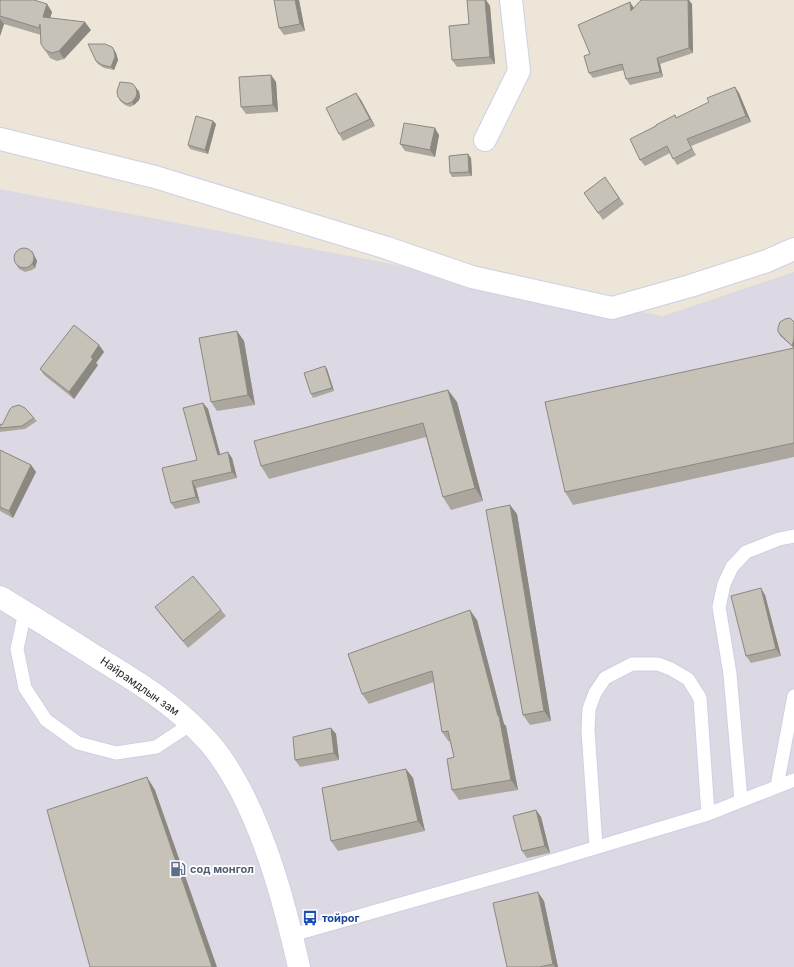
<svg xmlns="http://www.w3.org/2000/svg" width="794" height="967" viewBox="0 0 794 967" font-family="Inter,sans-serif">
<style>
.industrial{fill:#ddd9e4}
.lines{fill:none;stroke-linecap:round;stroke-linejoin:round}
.lane-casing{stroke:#cdd0e3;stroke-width:15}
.street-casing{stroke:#cdd0e3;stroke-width:24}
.secondary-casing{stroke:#cdd0e3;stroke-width:24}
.lane{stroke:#fff;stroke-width:13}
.street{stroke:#fff;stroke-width:22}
.secondary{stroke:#fff;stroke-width:22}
.wall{fill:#aba79e}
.shaded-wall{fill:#8b8881}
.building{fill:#c7c2b8;stroke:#8b8881}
.labels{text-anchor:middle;stroke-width:3.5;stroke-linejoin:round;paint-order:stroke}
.street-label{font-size:11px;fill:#282828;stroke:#fff}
.service-label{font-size:11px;font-weight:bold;fill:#4e5e75;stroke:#fff;text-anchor:start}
.transit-label{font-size:11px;font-weight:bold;fill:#164399;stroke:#fff;text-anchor:start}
</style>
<rect width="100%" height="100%" fill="#ece5d8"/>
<!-- industrial -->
<path class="industrial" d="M0,189l663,127 131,-44v695h-794z"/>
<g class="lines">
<defs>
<path id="lane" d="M25,612l-8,37 8,39 21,32 32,23 38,10 40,-6 35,-23
M777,786l17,-90
M741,800l-11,-126 -11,-67 5,-23 8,-17 14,-15 33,-13 15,-3
M596,847l-8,-117 1,-21 6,-16 10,-15 27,-14h26l13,5 17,10 12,19 8,116
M292,935l246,-70 170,-51 86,-34"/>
<path id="street" d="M0,139l155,38 232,71 85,29 140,31 78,-22 77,-25 27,-12
M485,140l34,-69 -8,-71"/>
<path id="secondary" d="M0,597c33,20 65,40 98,61 38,23 76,46 106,79 15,15 26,34 36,52 29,56 45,117 59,178"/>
</defs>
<!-- lane casing -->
<use href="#lane" class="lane-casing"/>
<!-- street casing -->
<use href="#street" class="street-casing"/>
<!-- secondary casing -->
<use href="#secondary" class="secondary-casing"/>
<!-- lane -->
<use href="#lane" class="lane"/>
<!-- street -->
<use href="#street" class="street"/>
<!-- secondary -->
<use href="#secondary" class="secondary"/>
</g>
<!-- wall -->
<path class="wall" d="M0,0l47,4 5,8 -2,6 41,12 -27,29 -7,2 -7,-3 -5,-8 -4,-15 -37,-11 -4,12z
M299,0l6,31 -21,4 -5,-7z
M471,0h15l4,6 5,58 -38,3 -5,-7 17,-36z
M692,4l1,49 -33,11 3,13 -33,8 -4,-6 -2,-9 -31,8 -4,-5 1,-19 44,-46z
M112,47l4,6 2,7 -4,10 -10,-2 -6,-4 -2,-3z
M271,75l5,7 2,30 -32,2 -5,-7z
M139,91l1,6 -1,3 -5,5 -4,2 -5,-2 -5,-4 -2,-4z
M356,93l5,7 14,26 -32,15 -4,-7z
M739,93l12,29 -60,24 5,9 -19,10 -7,-12 -25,13 -5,-6 35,-45 1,3z
M213,121l3,3 -8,30 -18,-5 -2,-4z
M439,135l-4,22 -30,-6 -5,-7z
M471,158l1,18 -20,1 -2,-4z
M605,177l19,27 -21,16 -19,-27z
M32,251l5,10 -2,7 -3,2 -7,2 -6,-3 -2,-3z
M794,322v135l-221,48 -8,-13 229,-144 -14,-12 -2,-4z
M237,331l7,10 11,64 -38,6 -6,-9z
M99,345l5,7 -8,11 2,2 -24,34 -30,-24 -4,-6z
M327,369l7,22 -21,7 -2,-4z
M448,390l9,12 26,99 -32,9 -8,-13 -17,-60 -157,42 -8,-13z
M203,403l5,6 12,45 12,4 5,20 -41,10 4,15 -25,6 -4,-6 26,-43z
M34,418l3,3 -12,8 -25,3v-8l2,1z
M0,450l31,15 5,7 -23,46 -13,-7z
M517,514l34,207 -21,4 -7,-10z
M765,595l16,61 -30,7 -5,-7z
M155,607l66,3 5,6 -38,32 -28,-34z
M477,620l27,104 2,2 12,64 -59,10 -7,-10 2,-33 -4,-16 -1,1 -7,-10 -8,-50 -65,22 -7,-10z
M331,728l5,6 3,26 -39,7 -5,-7z
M406,769l7,9 12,53 -87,20 -7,-10z
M536,810l5,7 9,36 -23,5 -5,-7z
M544,901l14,66h-51z"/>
<!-- shaded-wall -->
<path class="shaded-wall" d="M295,0h4l6,31 -5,-7z
M485,0h1l4,6 5,58 -5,-7z
M688,0h1l3,4 1,49 -4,-5z
M630,2l4,6 -3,3z
M47,4l5,8 -4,13 -5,-8z
M0,19l4,5 -4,12z
M85,22l6,8 -27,29 -5,-8z
M114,50l2,3 2,7 -4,10 -3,-3z
M657,58l3,6 3,13 -3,-5z
M271,75l5,7 2,30 -5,-7z
M735,87l4,6 12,29 -5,-6z
M136,88l3,3 1,6 -1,3 -5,5 -2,-3z
M356,93l5,7 14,26 -5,-7z
M213,121l3,3 -8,30 -3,-4z
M435,128l4,7 -4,22 -5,-7z
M468,154l3,4 1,18 -3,-4z
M32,251l5,10 -2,7 -3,-4z
M237,331l7,10 11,64 -7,-10z
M794,339v10l-2,-3z
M99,345l5,7 -8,11 2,2 -24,34 -5,-7z
M325,366l2,3 7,22 -2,-3z
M448,390l9,12 26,99 -8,-13z
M203,403l5,6 14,52 -4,-6z
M228,452l4,6 5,20 -5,-6z
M31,465l5,7 -23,46 -4,-7z
M192,481l4,7 4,15 -4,-6z
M510,505l7,9 34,207 -7,-10z
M761,588l4,7 16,61 -5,-7z
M470,610l7,10 27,104 2,2 12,64 -7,-10 -13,-64z
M331,728l5,6 3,26 -5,-7z
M406,769l7,9 12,53 -7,-10z
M147,777l8,13 62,177h-5z
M536,810l5,7 9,36 -5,-7z
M538,892l6,9 14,66h-3l-2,-3z"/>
<!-- building -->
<path class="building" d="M0,0h34l13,4 -4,13 42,5 -26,29 -7,2 -7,-3 -4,-6 -1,-20 -1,4 -39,-12z
M274,0h21l5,24 -21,4z
M467,0h18l5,57 -38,3 -3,-34 20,-2z
M641,0h47l1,48 -32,10 3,14 -34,7 -4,-15 -33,9 -5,-17 6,-2 -12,-29 52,-23 1,9z
M88,44h17l7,3 2,3 1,7 -4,10 -9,-2 -6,-4z
M271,75l2,30 -32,2 -2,-30z
M120,82l10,1 3,1 3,4 1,5 -1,4 -4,5 -5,2 -4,-2 -5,-5 -1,-6z
M735,87l11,29 -59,23 5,10 -19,10 -6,-13 -27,14 -10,-21 26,-13v-1l19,-10 1,3 33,-16 -2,-4z
M356,93l14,26 -31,15 -13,-26z
M196,116l17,5 -8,29 -17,-5z
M404,123l31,5 -5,22 -30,-6z
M468,154l1,18 -19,1 -1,-17z
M605,177l14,21 -21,15 -14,-20z
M14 258a10 10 0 1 1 20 0a10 10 0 1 1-20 0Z
M790,318l4,4v17l-2,7 -14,-14v-4l2,-6 5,-3z
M74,325l25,20 -8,12 2,2 -24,33 -29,-23z
M237,331l11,64 -37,7 -12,-64z
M794,348v95l-229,49 -20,-90z
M325,366l7,22 -21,6 -7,-21z
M448,390l27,98 -32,9 -20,-74 -162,43 -7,-25z
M203,403l15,52 10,-3 4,20 -40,9 4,16 -25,6 -9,-35 35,-8 -14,-52z
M19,405l6,3 9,10 -12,8 -22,2v-4l2,1 8,-16 2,-2z
M0,450l31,15 -22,46 -9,-4z
M510,505l34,206 -21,4 -37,-205z
M193,576l28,34 -38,31 -28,-34z
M761,588l15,61 -30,7 -15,-60z
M470,610l28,106h1l12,64 -59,10 -5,-31 7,-2 -6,-26 -6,1 -10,-61 -70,23 -14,-40z
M331,728l3,25 -39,7 -2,-23z
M406,769l12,52 -87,20 -9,-53z
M147,777l65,190h-122l-43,-157z
M536,810l9,36 -23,5 -9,-35z
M538,892l15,72 -14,3h-32l-14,-64z"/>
<!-- icons -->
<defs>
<symbol id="fuel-bare" viewBox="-9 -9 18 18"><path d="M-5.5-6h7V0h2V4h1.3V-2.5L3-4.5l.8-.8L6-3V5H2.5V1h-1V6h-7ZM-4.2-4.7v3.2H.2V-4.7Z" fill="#5c6f8a" stroke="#fff" stroke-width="2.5" paint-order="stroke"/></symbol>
<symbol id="bus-bare" viewBox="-9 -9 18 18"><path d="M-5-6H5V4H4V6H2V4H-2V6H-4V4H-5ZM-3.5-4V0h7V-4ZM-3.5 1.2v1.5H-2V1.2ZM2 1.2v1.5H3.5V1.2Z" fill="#1a4fb4" stroke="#fff" stroke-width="2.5" paint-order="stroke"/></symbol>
</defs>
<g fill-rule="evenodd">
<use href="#fuel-bare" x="167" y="858" width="22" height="22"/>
<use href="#bus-bare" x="299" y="907" width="22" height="22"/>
</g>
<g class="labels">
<!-- street labels -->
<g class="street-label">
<text transform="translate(140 686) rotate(35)" y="4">Найрамдлын зам</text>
</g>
<!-- service labels -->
<g class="service-label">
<text x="190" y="873">сод монгол</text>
</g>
<!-- transit labels -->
<g class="transit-label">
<text x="322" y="922">тойрог</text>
</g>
</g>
</svg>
